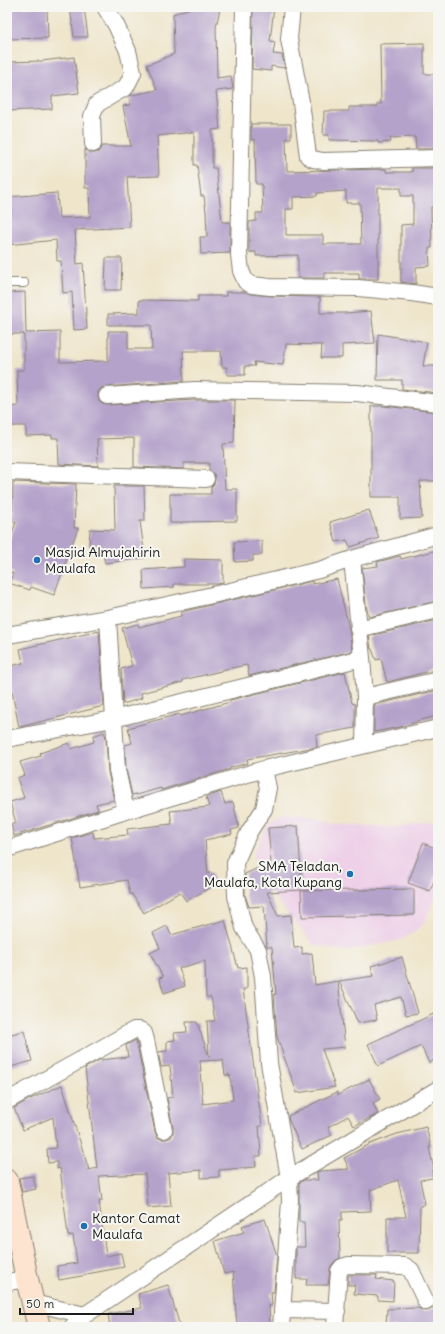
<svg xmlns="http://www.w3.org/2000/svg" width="445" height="1334" viewBox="0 0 445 1334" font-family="Delius,sans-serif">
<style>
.built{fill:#eed0e8}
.building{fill:#b5a2ca;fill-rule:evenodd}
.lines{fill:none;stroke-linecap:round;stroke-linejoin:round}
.lane-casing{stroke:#868074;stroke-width:10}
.street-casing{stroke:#868074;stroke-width:18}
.secondary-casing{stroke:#868074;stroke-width:24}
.lane{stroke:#fff;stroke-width:8}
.street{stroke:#fff;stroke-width:16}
.secondary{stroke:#fde4d0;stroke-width:22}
.poi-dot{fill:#1f6fb2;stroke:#f6f6f2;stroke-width:1.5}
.labels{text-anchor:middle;stroke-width:4;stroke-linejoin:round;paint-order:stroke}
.poi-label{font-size:14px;fill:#1c1c1c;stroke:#f6f6f2;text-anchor:start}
</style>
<rect width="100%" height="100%" fill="#f6f6f2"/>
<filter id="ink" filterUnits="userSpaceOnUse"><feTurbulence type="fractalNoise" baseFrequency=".025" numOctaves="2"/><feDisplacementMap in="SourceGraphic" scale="8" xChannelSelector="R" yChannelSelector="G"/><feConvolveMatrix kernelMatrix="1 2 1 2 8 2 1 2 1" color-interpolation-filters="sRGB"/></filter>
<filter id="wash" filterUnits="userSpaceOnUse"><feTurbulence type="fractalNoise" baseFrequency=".012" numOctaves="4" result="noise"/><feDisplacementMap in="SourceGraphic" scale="16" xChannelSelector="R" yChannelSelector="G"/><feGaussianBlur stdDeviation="0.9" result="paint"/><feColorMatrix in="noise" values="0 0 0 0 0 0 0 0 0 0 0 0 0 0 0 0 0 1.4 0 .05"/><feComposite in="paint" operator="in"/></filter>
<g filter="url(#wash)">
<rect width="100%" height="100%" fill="#efe5cb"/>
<!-- built -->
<path class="built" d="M282,817l35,2 16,5 60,3 34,-5 11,1v69l-14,31 -11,10 -12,7 -56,11 -31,-6 -42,-51 -19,-39 13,-28z"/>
<g id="blocks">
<!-- building -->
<path class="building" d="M7,7h40l1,31 -41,1z
M70,7h14l4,30h-14z
M193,7h17l10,2 -4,18 1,51 14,-2 2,13 -17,2 4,38 -8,1v38h4l6,54h8v31l-29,1 -1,-17h7l-1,-25 -2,-16h-3l-4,-31h-3v-33l-37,4 2,40 -32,1 3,50 -55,3 2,34 6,-1 4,66 -13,1 -2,-38 -9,1 -2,-32h-4l-1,-21 -49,5v-48l50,-4 2,25 31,-1 -1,-29h-4v-39l4,4h5l4,-1 4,-6h29l-8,-40 7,-1 -1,-9 3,-1 25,-5 -10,-25 27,-11 -1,-40z
M253,7h21l-4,34 5,1 -2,12 9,1 3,13 -14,-2v5l-19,-2z
M424,43v31h14v75h-22l-1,-12 -25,1 1,4 -13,1v-2l-49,-1v-5h-6l1,-24h25v-4h28v-3h4l-1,-60z
M74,57l5,36 -27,3v13l-45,2v-49l35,-1z
M251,124h40v14h-5l1,33 99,-2v3h26v-4h26v39h-7l1,41h-3l1,18 -14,1v17l-15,-2v-57l12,-1v-28h-12v-8h-23v91h-19v-6h-35v5h-26v-23l-42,1v-4h-7v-30l7,-1v-8h7l-1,-29h-6l-1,-45 -4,1zM346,191v12h14l1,41h-38v-9h-37v-26h7v-12l24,-1v-3z
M106,258h16l-1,32h-16z
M25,292l1,41 34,-1v30l48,-1v-30h20v18h24l-1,-24h-43v-11l31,-1v-13l59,1v-5h28v-4h20l5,2 19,2 50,1v16h25l26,-2 4,32 -33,2v13h-21l1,-13 -36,-1 -3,21 -29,-3 1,4h-10v9h-18v-8h-5l-1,-16h-38l1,30 -78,6 -5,1 -3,4v5l1,4 3,3 5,1 88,-5h40l-1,43 -11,1 2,45h12v32l-55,1v1h-12v-29h41v-7l3,-3 1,-5 -1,-5 -5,-4v-7h-25v6l-50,-2v-29l-37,1 1,27 -39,-2 -1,-26h-6v-3l-26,1v-10h-19v-19l11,-1 -1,-36h7v-36h-17v-41z
M378,334l49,8 -4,24h15v27l-36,-4v-9h-25z
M371,406h13l54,6v69h-18l2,37 -22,1v-22h-29z
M13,482l63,2 -2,44h4l-24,67 -23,-8 -1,3 -21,-7 4,-10 -6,-2v-24l9,-25h-4z
M114,486h30l1,35h-5l5,37 -40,5 -5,-19 -11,2 1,-17 25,1z
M369,510l10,28 -29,9 -3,-7 -11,2 -6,-20z
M262,541v14h-9v6l-18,1 -1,-20z
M438,550v51l-69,16 -3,-12 -4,-37 16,-2 -1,-4 8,-2 15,-4 1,3z
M184,559l39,1v23l-6,1h-43v3l-30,2 -1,-19 41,-3z
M337,579l12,49 3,23 -103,25 -2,-11 -26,5v1l-38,9v2l-42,11 1,5 -19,6 -2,-35 11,-3 -10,-38 16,-4 1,3 42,-11v-4l131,-31 1,3z
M438,620v49l-51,13 -6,-23 -5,1 -4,-11h-1l-2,-13z
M99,631l5,75 -85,21 -12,-60 16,-4 -3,-14z
M345,672l7,31 3,1v24l-39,7 1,12 -70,12 1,4 -18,5v1l-69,21v-2l-25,7v-1l-4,1 -6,-26 -1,-24 7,-2 -4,-15 51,-14 1,2 50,-14v-2z
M438,690v26l-21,5v1l-17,5 -26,5v-27z
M104,732l2,6 2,34 6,28 -18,4 2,6 -84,26 -3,-12 5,-1 -6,-21 14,-4 -7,-20 8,-3 -5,-13 21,-6 -1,-3 29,-10 2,6 23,-7 -1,-6z
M221,792l4,12 8,-2 6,26 -8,2 1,4 -27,6 3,34 3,-2 4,13 -29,16 -6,-9 -36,21 -12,-19h-2l-3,-14 -47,7 -8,-49 21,-6 1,6 34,-3 -1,-6 45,-5 -2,-13 39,-4 -3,-10z
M298,826l4,64 -35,2 11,24 13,-1 3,33 8,-1v7l10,-1 3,32 23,-4 7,66 -23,2 13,38 -38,6 -20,-56 -3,-43h2l-4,-47h-5l-3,-41 -15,1 -4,-12v-21l26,-12 -3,-34z
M423,843l15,6v22l-8,20 -22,-8z
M414,889v26l-112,2 -1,-26z
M225,920l13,48 9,-1v22h-4l19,137h-3l2,30h-6l1,11 -37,3v7l-18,1v-8l-33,3 3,33 -23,2 -3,-34 -46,2 3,25h-3l7,55 15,-3 3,14 -37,7v1l-28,5 -2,-14 20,-3 -4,-28 -5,1 -8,-68 -3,1v-7l-9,1 -1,-14 9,-1 -3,-31 -30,13 -9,-22 14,-8 34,-15 27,85 8,-2 -12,-100 14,-8 29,-3 -2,-12 10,-5 19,92 2,5 4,2h5l5,-2 2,-4v-5l-6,-30 6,-1 -3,-31 -9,1 -3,-15 9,-1v-10l8,-1 -1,-7 13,-1 -1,-10h11l12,35 -2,-36h8l-4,-24h-5l-1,-36 -26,7 6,18 -21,7 -5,-15 4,-1 -13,-24 10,-5 -7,-15 14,-7 4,9zM223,1060l2,15h5l3,25 -30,4 -3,-33h1l-1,-10z
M402,957l16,56 -12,2 -5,-18 -27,8 3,15 -19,3 -19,-42 35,-5 -3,-10z
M438,1012v46l-9,5 -8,-17 -43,20 -10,-22z
M24,1031l8,30 -25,7v-33z
M369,1079l11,20 -7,4 5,11 -24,12 -6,-10 -20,11 4,8 -30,14 -13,-28 -1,-5 49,-24 1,3z
M426,1127l5,20h-2l5,23 -2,1 1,7 -13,2 5,24 -5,2 -1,47h-32v-36h19l-8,-37 -28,10 1,21 -29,1v8h-3l1,38 -5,3 -4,5 -1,4 -2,15h-22l1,-6h-11v-32h9l-1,-25h-5v-39l5,-3h14l-1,-8 3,-1 29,-2 -5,-11 26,-14 27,-10z
M33,1176l3,13 -14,3 -3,-14z
M265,1219l12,37 -3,36h-3l1,13 -3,1 1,21h-33l-4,-55 -9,2 -9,-33 29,-9 -2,-6z
M348,1275h29l-1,4 18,2 -1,20 -15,-1v-4l-24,-2 1,-9h-7z
M168,1285l12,42h-70l-2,-13 34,-6 -4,-14z
M417,1308l9,3 7,-3 5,1v18h-52l1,-18z"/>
</g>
</g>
<g filter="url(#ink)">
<use href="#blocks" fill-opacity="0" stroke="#868074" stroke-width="1"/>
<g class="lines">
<defs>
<path id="lane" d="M7,283h17"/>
<path id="street" d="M244,7l-5,248 2,16 5,11 6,3 18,2 88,1 54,5 26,4
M292,7l-3,32 12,63 7,54 5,3 10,2 115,-3
M93,144l-1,-28 5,-12 29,-17 7,-14 -5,-22 -12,-26 -11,-18
M107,396l88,-6 162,3 81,10
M7,472l199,7
M352,559l10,99 3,39 -1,48
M108,618l9,152 9,41
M358,629l80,-19
M7,635l101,-17 109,-24 102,-24 33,-11 86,-24
M365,697l73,-17
M7,739l106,-20 249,-61
M264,769l4,19 -4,21 -15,23 -14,31 1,33 8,32 14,22 5,27 6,86 20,115 1,23 -9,126
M7,849l119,-38 138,-42 174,-41
M7,1101l127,-71h6l4,3 2,7 18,90
M7,1282l20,-3
M33,1303l52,12
M282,1310l55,1
M72,1327l13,-12 204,-137 149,-89
M335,1327l4,-56 3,-4 6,-2 57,1 6,4 15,32"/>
<path id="secondary" d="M7,1181l20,98 12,48"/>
</defs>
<!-- lane casing -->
<use href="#lane" class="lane-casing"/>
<!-- street casing -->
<use href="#street" class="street-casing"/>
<!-- secondary casing -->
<use href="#secondary" class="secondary-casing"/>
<!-- lane -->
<use href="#lane" class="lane"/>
<!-- street -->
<use href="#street" class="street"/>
<!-- secondary -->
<use href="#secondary" class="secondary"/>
</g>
</g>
<!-- markers -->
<g class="poi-dot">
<circle cx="37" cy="560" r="4"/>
<circle cx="350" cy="874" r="4"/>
<circle cx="84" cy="1226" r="4"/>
</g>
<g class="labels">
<!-- poi labels -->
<g class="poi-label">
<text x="45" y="557">Masjid Almujahirin<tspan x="45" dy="16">Maulafa</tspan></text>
<text x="342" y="871" text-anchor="end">SMA Teladan,<tspan x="342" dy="16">Maulafa, Kota Kupang</tspan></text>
<text x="92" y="1223">Kantor Camat<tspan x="92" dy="16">Maulafa</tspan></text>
</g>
</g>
<!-- margin -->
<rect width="445" height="1334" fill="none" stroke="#f6f6f2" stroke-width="24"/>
<!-- scale -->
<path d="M20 1308v6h113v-6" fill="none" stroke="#1c1c1c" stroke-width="2"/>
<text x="26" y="1308" font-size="12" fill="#1c1c1c" stroke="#f6f6f2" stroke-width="3" paint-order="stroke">50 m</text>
</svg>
